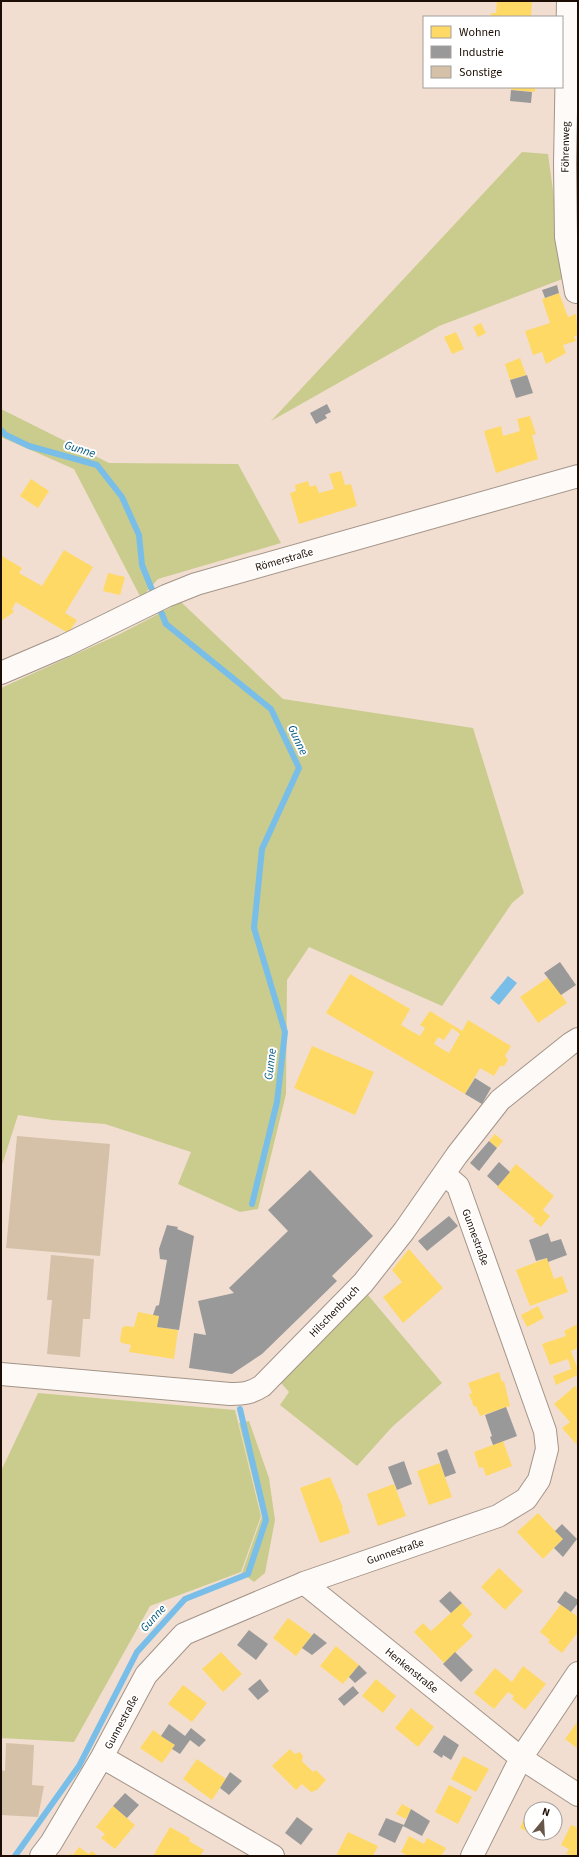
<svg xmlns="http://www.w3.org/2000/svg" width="579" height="1857" viewBox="0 0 579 1857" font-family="'Source Sans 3',sans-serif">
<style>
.green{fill:#c9cc8d}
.water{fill:#79bee8}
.homes{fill:#ffd966;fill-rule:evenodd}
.industry{fill:#999}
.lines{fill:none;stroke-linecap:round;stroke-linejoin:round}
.stream{stroke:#79bee8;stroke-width:6}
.building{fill:#d5c1a7}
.minor-casing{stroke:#a39488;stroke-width:24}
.minor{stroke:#fdfaf8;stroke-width:22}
.labels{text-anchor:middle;stroke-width:4;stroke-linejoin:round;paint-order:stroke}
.street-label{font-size:11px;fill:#1c0e04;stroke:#fff}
.water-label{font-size:12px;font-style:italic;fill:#005782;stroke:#fff}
</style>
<rect width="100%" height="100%" fill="#f1ded0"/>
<!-- green -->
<path class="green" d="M522,152l26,2 17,124 -126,48 -168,95z
M1,409l108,54 129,1 43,79 -123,36 -17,19 -67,-129 -73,-32z
M181,602l102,97 190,29 51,165 -12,10 -70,103 -133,-59 -22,33 -1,114 -28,115 -18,3 -62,-28 13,-32 -86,-28 -53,-4 -34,-5 -17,53v-480l119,-54z
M368,1295l74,88 -50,44 -35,39 -77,-61 9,-13 -8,-9 41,-47z
M38,1393l197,17 26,106 -20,56 -91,34 -76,136 -73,-4v-267z
M249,1421l20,57 6,42 -10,53 -11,9 -12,-9 20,-57 -23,-93z"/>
<!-- water -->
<path class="water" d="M508,976l9,7 -18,22 -9,-7z"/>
<!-- homes -->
<path class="homes" d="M497,1h35l-1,16h-40v-4h5z
M512,87h23v5l-24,-2z
M559,293l9,24 8,-3 2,21 -4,1 2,5 -13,4 3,8 -20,11 -4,-12 -9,3 -8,-24 25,-8 -8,-24z
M481,323l5,10 -8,4 -5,-10z
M456,332l8,17 -12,5 -8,-17z
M520,358l6,17 -16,5 -5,-16z
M530,416l6,18 -4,1 6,24 -42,14 -12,-42 17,-5 2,10 17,-5 -3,-12z
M341,471l4,14 6,-1 6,22 -58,18 -9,-31 6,-2 -1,-6 13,-4 2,6 6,-2 3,8 15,-4 -5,-15z
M31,479l18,12 -11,17 -18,-12z
M64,550l29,17 -28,46 12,7 -9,13 -52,-31 -4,7 2,3 -13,9 1,-65 20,12 -3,5 23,13z
M108,573l17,4 -5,18 -17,-4z
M350,974l60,35 -9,16 19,11 5,-8 -5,-3 10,-14 32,20 6,-11 43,26 -6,10 3,4 -4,6h-4l-6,10 -14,-8 -15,26 -139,-81zM452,1028l8,6 -11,19 -15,-9 4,-7 6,3z
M549,977l18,26 -29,20 -18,-26z
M312,1046l62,26 -19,43 -61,-27z
M495,1134l8,7 -6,7 -8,-7z
M516,1164l38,32 -11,14 7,6 -9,11 -8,-6 2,-2 -38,-32z
M409,1249l34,39 -40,35 -20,-26 19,-15 -10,-12z
M547,1258l7,21 8,-3 6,16 -38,14 -14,-36z
M538,1306l6,12 -17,9 -6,-12z
M138,1312l21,4 -2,11 21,3 -4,29 -45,-7 2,-7 -9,-2 -2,-2 2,-13 3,-2 9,1z
M578,1324v24l-7,3 7,19v5l-22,10 -3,-9 18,-7 -3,-10 -18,6 -8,-21 24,-8 -2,-5z
M499,1372l3,10 2,-1 6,25 -30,10 -4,-10 -2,1 -5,-13 3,-1 -4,-10z
M575,1386l3,4v56l-16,-18 8,-6 -16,-18z
M503,1441l9,25 -26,10 -3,-9 -4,1 -5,-16z
M440,1463l12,34 -23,8 -12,-34z
M330,1477l13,31 -1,1 8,24 -30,10 -20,-55z
M394,1484l12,32 -28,10 -11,-32z
M538,1513l25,26 -20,20 -26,-27z
M499,1568l24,23 -18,19 -24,-23z
M462,1603l10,11 -10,11 11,11 -29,27 -30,-31 9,-9 8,8z
M561,1604l17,13v15l-16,21 -14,-11 2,-2 -10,-8z
M288,1618l24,17 -16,21 -23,-18z
M336,1646l23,19 -16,19 -23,-18z
M221,1652l21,22 -19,18 -21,-23z
M523,1666l23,18 -21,26 -13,-11 2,-3 -6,-4 -14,17 -20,-16 21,-25 17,14z
M376,1679l20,17 -13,17 -21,-17z
M183,1685l24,18 -15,19 -24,-18z
M411,1708l23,19 -16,20 -23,-19z
M578,1721v28l-13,-10z
M153,1730l22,15 -13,18 -22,-15z
M290,1749l5,5 5,-2 3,4 -1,5 11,11 3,-2 10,10 -9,10 -6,2 -9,-8 -6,6 -24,-24z
M463,1756l26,13 -13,23 -25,-13z
M197,1759l29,20 -14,21 -29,-21z
M449,1785l23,12 -14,27 -23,-12z
M402,1804l9,5 -5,10 -10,-5z
M113,1806l22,19 -20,24 -14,-11 4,-4 -9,-7z
M529,1808l2,1v24h16l-3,7 -24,-12z
M571,1825l7,3v28l-12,-2 3,-5 -8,-4z
M170,1827l20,11 -1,3 15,9 -4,6h-47z
M348,1832l30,14 -5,10h-32l-4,-2z
M409,1836l15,8 3,-6 19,10 -5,8h-33l-7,-4z
M79,1847l10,7 3,-3 6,5h-29l2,-2 2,1z"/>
<!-- industry -->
<path class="industry" d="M511,90l21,2 -1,11 -21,-2z
M557,285l2,8 -14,5 -3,-8z
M527,375l6,18 -17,5 -6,-18z
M327,404l4,8 -6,3 2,3 -11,6 -6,-11z
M560,962l16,23 -15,10 -17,-22z
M475,1078l16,10 -9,16 -17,-10z
M489,1141l8,7 -18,23 -9,-8z
M499,1162l11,10 -12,14 -11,-10z
M310,1170l63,66 -41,40 5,5 -75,73 -30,20 -43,-6 5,-35 12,2 -8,-34 36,-8 -5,-5 59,-57 -20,-21z
M449,1216l9,10 -31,25 -9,-10z
M167,1225l11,2 -1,2 17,7 -15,94 -22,-3 2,-11 -6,-1 3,-9 3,-1 8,-45 -7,-1 -1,-10z
M548,1233l3,9 10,-3 6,16 -19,7 -1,-4 -11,3 -7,-21z
M506,1407l11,29 -24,9 -3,-8 2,-1 -7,-21z
M447,1449l9,24 -11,4 -8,-24z
M404,1461l8,23 -15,6 -9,-23z
M562,1524l15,15 -14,18 -9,-9 9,-9 -8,-8z
M450,1591l12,12 -11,10 -12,-12z
M565,1591l13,9v3l-7,9 -14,-10z
M249,1630l19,14 -12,16 -19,-15z
M314,1633l13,10 -15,12 -10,-7z
M455,1652l18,18 -12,12 -18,-18z
M359,1665l8,8 -12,10 -6,-6z
M260,1679l9,12 -11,9 -10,-11z
M353,1686l6,7 -15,13 -6,-7z
M169,1724l16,12 6,-8 15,12 -7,7 -9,-7 -10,14 -8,-5 3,-4 -14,-9z
M444,1735l15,10 -8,15 -8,-5 -1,3 -9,-6z
M230,1772l12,9 -13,14 -9,-7z
M125,1793l14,12 -12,13 -14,-12z
M411,1809l19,12 -8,15 -19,-10 -8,17 -17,-8 8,-17 18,7z
M297,1817l16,12 -12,16 -16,-12z"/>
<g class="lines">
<!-- stream -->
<path class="stream" d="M1,430l5,5 23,11 68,19 25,32 17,38 3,30 24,59 105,85 28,59 -37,81 -8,79 31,104 -8,70 -25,102
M15,1856l64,-90 58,-114 48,-53 63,-25 18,-54 -26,-111"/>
</g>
<!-- building -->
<path class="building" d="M17,1136l93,8 -10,112 -94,-8z
M51,1255l43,4 -4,60h-7l-3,38 -33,-3 5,-54h-5z
M6,1743l28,2 -2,40 12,1 -6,31 -37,-2v-45l4,1z"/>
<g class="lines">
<defs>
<path id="minor" d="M568,1l-3,163 1,73 10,55
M1,673l63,-27 102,-50 30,-12 382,-108
M1,1374l229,20c14,0 21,-1 32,-8l101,-103 41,-52 53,-76 43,-55 70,-56 8,-5
M304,1583l217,175 57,37
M102,1757l171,99
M41,1856l10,-13 51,-86 44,-82 38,-41 120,-51 194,-67 28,-17 13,-19 8,-31 -2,-18 -87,-245 -14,-12
M472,1856l49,-98 57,-85"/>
</defs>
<!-- minor casing -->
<use href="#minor" class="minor-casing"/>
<!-- minor -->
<use href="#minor" class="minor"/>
</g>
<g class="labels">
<!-- street labels -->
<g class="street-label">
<text transform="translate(565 147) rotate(-89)" y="4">Föhrenweg</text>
<text transform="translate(284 559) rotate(-16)" y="4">Römerstraße</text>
<text transform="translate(476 1237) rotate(70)" y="4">Gunnestraße</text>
<text transform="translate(334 1311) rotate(-46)" y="4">Hilschenbruch</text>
<text transform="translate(395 1551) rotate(-19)" y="4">Gunnestraße</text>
<text transform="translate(412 1670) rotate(39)" y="4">Henkenstraße</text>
<text transform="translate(121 1722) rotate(-62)" y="4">Gunnestraße</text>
</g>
<!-- water labels -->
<g class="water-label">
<text transform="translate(80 449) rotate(17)" y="4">Gunne</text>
<text transform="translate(298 740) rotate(65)" y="4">Gunne</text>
<text transform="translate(270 1064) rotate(-83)" y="4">Gunne</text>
<text transform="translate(153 1618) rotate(-48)" y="4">Gunne</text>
</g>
</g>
<!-- border -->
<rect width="579" height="1857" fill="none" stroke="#1c0e04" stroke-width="4"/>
<!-- legend -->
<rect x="423" y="16" width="140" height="72" fill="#ffffff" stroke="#a49f9b"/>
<rect x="431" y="26" width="20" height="12" fill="#ffd966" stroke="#a49f9b"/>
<text x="459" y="36" font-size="12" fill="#1c0e04">Wohnen</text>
<rect x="431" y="46" width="20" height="12" fill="#999999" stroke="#a49f9b"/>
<text x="459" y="56" font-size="12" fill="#1c0e04">Industrie</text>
<rect x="431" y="66" width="20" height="12" fill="#d5c1a7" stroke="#a49f9b"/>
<text x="459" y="76" font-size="12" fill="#1c0e04">Sonstige</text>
<!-- north arrow -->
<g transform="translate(543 1821) rotate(18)"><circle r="19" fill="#ffffff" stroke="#a49f9b"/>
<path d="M0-3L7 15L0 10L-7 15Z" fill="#67574b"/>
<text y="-6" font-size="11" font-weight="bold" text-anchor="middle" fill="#1c0e04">N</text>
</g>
</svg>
